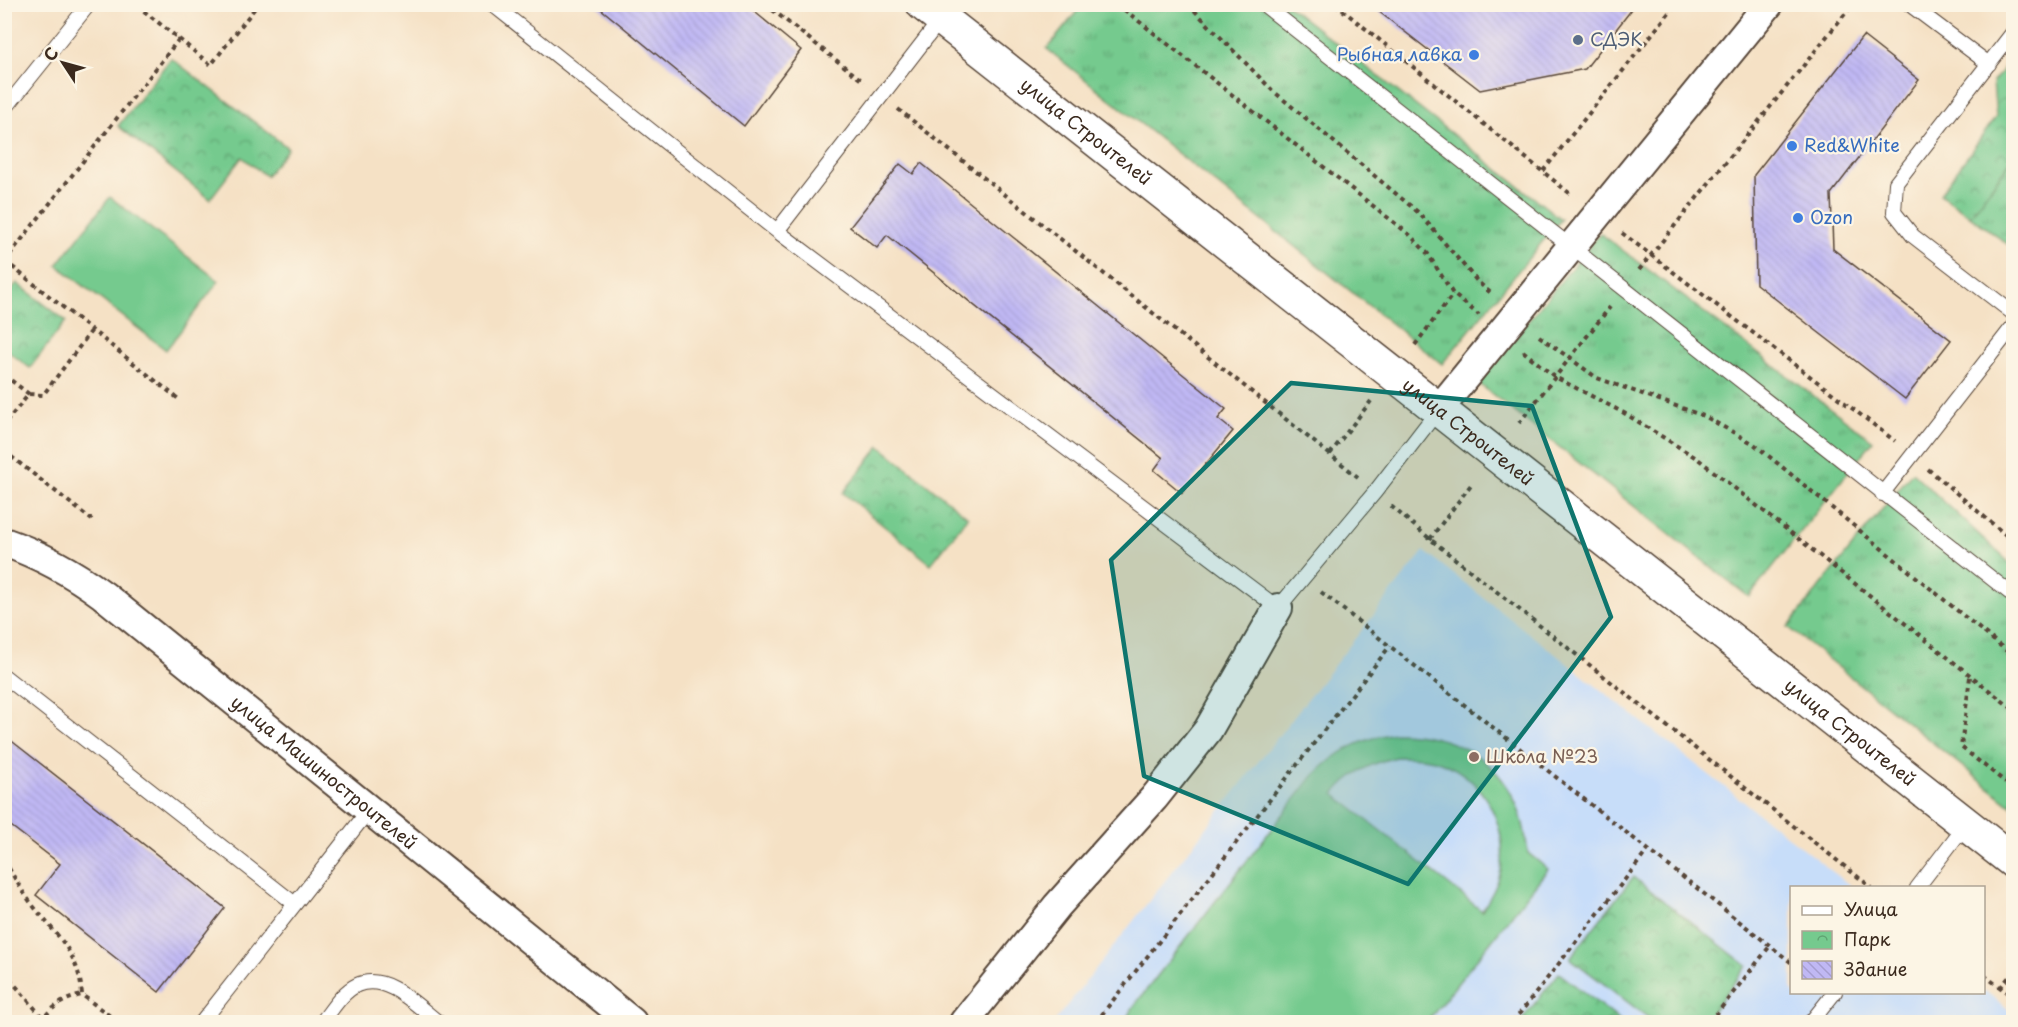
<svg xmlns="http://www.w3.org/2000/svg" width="2018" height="1027" viewBox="0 0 2018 1027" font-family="'Playpen Sans',sans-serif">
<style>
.built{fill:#c7ddf9}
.grass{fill:url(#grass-tufts);stroke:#587a56;stroke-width:1.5}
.park{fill:url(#park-crowns);stroke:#587a56;stroke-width:1.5}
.pitch{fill:#75ca8e;stroke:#587a56;stroke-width:1.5;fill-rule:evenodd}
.building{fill:url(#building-back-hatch)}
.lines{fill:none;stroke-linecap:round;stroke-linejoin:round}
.service-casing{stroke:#574537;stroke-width:16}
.minor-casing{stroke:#574537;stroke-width:32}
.tertiary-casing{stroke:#574537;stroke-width:36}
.path{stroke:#574537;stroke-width:4;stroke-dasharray:4.5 4.5;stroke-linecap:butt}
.service{stroke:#fff;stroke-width:14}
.minor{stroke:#fff;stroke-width:28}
.tertiary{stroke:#fff;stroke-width:33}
.marked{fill:#0f766e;fill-opacity:0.2;stroke:#0f766e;stroke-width:4.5;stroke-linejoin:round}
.service-dot{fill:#5c6f8a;stroke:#fcf5e5;stroke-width:2}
.shop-dot{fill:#3f7fe0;stroke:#fcf5e5;stroke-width:2}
.education-dot{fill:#8d6e63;stroke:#fcf5e5;stroke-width:2}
.labels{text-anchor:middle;stroke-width:4.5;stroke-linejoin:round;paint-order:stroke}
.service-label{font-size:18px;fill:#4e5e75;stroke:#fcf5e5;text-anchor:start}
.shop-label{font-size:18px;fill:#366cbe;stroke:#fcf5e5;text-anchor:start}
.street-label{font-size:18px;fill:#3b2a1e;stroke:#fcf5e5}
.education-label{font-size:18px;fill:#785e54;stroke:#fcf5e5;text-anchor:start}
</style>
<defs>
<pattern id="grass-tufts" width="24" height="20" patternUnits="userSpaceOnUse" patternTransform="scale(1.5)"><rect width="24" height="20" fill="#75ca8e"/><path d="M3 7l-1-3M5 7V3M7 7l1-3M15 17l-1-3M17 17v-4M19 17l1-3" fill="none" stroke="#61a473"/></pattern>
<pattern id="park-crowns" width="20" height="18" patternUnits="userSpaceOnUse" patternTransform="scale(1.5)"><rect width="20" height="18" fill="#75ca8e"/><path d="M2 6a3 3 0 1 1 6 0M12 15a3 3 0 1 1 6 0" fill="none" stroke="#61a473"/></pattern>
<pattern id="building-back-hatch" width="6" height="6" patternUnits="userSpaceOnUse" patternTransform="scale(1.5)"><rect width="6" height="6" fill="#c0b8f4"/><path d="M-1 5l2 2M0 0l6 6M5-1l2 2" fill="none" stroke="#a69ed1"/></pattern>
</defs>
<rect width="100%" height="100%" fill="#fcf5e5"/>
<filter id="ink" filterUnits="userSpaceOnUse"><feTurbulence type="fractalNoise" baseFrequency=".0167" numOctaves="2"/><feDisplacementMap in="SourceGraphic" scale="12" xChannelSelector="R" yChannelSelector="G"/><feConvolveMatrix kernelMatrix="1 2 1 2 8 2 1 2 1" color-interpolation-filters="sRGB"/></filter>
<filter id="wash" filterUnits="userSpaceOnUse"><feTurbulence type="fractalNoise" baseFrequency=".008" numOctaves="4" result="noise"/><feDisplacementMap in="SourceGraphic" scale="24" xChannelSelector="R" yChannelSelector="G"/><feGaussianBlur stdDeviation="1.35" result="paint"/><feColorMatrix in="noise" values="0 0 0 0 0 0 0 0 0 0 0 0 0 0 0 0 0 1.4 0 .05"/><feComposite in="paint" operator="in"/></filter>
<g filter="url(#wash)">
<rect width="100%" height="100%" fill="#f5e1c5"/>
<!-- built -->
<path class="built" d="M1424,551l428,336 -60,1v104h192v-2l30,24 -1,8h-959z"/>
<!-- grass -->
<path class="grass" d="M1082,5h205l274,214 -119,145 -395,-315z
M2013,158v90l-43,-32z
M1600,233l273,208 -124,156 -271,-214z
M1912,472l101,94v241l-225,-180z"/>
<!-- park -->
<path class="park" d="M2013,56v102l-43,58 -30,-22 56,-77 -3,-35z
M171,58l117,90 -22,28 -24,-19 -32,42 -92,-73z
M17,283l49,38 -36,47 -25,-19v-50z
M880,446l88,71 -37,47 -88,-71z
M1633,877l114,89 -43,56h-50l-84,-64z
M1559,973l63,49h-102z"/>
<!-- pitch -->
<path class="pitch" d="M110,197l109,84 -53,69 -109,-85z
M1394,733c58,0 109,25 127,84 4,11 5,24 7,36l20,16 -121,153h-270l-3,-1 -1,1h-29l10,-16 179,-230c26,-26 46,-36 81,-43zM1397,757c12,0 25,0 37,3 45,13 72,58 68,104 -2,17 -11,32 -20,47l-148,-117c17,-21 37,-31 63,-37z"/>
<g id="blocks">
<!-- building -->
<path class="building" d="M595,4h150l56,46 -57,76z
M1369,4h267l-51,65 -105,21z
M1863,36l56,44 -88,114 2,55 118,91 -46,59 -149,-115 -2,-109z
M921,163l305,246 -8,10 15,12 -51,62 -28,-23 9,-12 -276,-223 -10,13 -27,-21 50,-63 13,10z
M4,735l221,173 -66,84 -123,-97 24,-31 -53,-41 -3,4z"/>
</g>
</g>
<g filter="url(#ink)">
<use href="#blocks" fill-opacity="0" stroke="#574537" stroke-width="1.5"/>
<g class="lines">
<defs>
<path id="service" d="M492,4l285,227 501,377 97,-116 64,-83
M1263,4l751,592
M1909,4l80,60
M2014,31l-118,152 -2,29 19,24 101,78
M4,110l85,-106
M777,231l164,-212
M1882,494l132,-169
M4,676l291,228 -93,118
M1917,888l49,-64
M295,904l74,-94
M322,1022c10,-12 20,-30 35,-37 29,-13 60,21 81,37
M1811,1022l24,-30"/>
<g id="minor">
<path d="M1439,409l330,-405"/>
<path id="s1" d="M4,542c37,13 68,30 99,53l529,427"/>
<path d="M964,1022l93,-116 97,-108 54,-68 70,-122"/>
</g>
<g id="tertiary">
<path id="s2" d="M923,4l1091,858"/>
</g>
</defs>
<!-- service casing -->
<use href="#service" class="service-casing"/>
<!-- minor casing -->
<use href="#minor" class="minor-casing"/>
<!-- tertiary casing -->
<use href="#tertiary" class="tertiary-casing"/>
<!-- path -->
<path class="path" d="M765,4l99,78
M1117,4l293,231 18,19 25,40 26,21
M1188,4l84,86 147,123 58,68 16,14
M1335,4l238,192
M179,39l32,26 47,-61
M898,109l460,368
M1543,171l133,-167
M1622,233l273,208
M5,261l176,140
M4,262l175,-223 -44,-35
M1639,270l214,-266
M1539,336l58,42 107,38 50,28 260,213
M1415,345l38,-51
M1523,351l32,26 69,36 74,46 316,251
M4,375l25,19 -25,31
M29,394l14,1 49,-65
M1519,423l91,-116
M4,451l88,69
M1330,454l41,-53
M1928,469l86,73
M1391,506l39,33 442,349
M1430,539l43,-57
M1321,592l471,371
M1970,677l-9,70 53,42
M4,860c9,15 17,30 27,43 25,33 48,48 51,92
M4,972l39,46
M1984,975l30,23
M2000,988l14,-17
M40,1022c12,-15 23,-23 42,-27l36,27
M1096,1022l294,-376
M1513,1022l135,-172
M1710,1022l60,-76"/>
<!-- service -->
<use href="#service" class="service"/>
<!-- minor -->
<use href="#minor" class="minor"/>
<!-- tertiary -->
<use href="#tertiary" class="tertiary"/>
</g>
</g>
<!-- marked area -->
<path class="marked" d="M1291,383l241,23 79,211 -203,267 -264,-108 -33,-216z"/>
<!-- markers -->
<circle class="service-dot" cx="1578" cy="40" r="6"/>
<g class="shop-dot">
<circle cx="1474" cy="55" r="6"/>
<circle cx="1792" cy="146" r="6"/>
<circle cx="1798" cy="218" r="6"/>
</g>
<circle class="education-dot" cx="1474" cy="757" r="6"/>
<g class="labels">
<!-- service labels -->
<g class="service-label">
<text x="1590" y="46">СДЭК</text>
</g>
<!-- shop labels -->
<g class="shop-label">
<text x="1462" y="61" text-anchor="end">Рыбная лавка</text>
<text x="1804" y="152">Red&amp;White</text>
<text x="1810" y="224">Ozon</text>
</g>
<!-- street labels -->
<g class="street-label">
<text dy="6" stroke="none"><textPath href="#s2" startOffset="207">улица Строителей</textPath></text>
<text dy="6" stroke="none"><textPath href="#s2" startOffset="693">улица Строителей</textPath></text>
<text dy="6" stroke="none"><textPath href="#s2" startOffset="1179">улица Строителей</textPath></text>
<text dy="6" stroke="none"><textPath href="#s1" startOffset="396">улица Машиностроителей</textPath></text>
</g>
<!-- education labels -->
<g class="education-label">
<text x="1486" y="763">Школа №23</text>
</g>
</g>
<!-- margin -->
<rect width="2018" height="1027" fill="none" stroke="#fcf5e5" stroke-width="24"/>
<!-- legend -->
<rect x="1790" y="886" width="195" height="108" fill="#fcf5e5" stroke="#afa495" stroke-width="1.5"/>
<rect x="1802" y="906" width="30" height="9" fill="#ffffff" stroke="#afa495" stroke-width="1.5"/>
<text x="1844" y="916" font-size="18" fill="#3b2a1e">Улица</text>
<rect x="1802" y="931" width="30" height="18" fill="url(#park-crowns)" stroke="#afa495" stroke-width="1.5"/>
<text x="1844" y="946" font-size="18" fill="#3b2a1e">Парк</text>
<rect x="1802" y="961" width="30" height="18" fill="url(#building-back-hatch)" stroke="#afa495" stroke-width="1.5"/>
<text x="1844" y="976" font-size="18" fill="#3b2a1e">Здание</text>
<!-- north arrow -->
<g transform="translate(63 63) rotate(306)" stroke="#fcf5e5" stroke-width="4.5" paint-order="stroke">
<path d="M0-4.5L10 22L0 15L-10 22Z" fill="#3b2a1e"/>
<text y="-9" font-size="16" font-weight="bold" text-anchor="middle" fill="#3b2a1e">С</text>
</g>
</svg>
